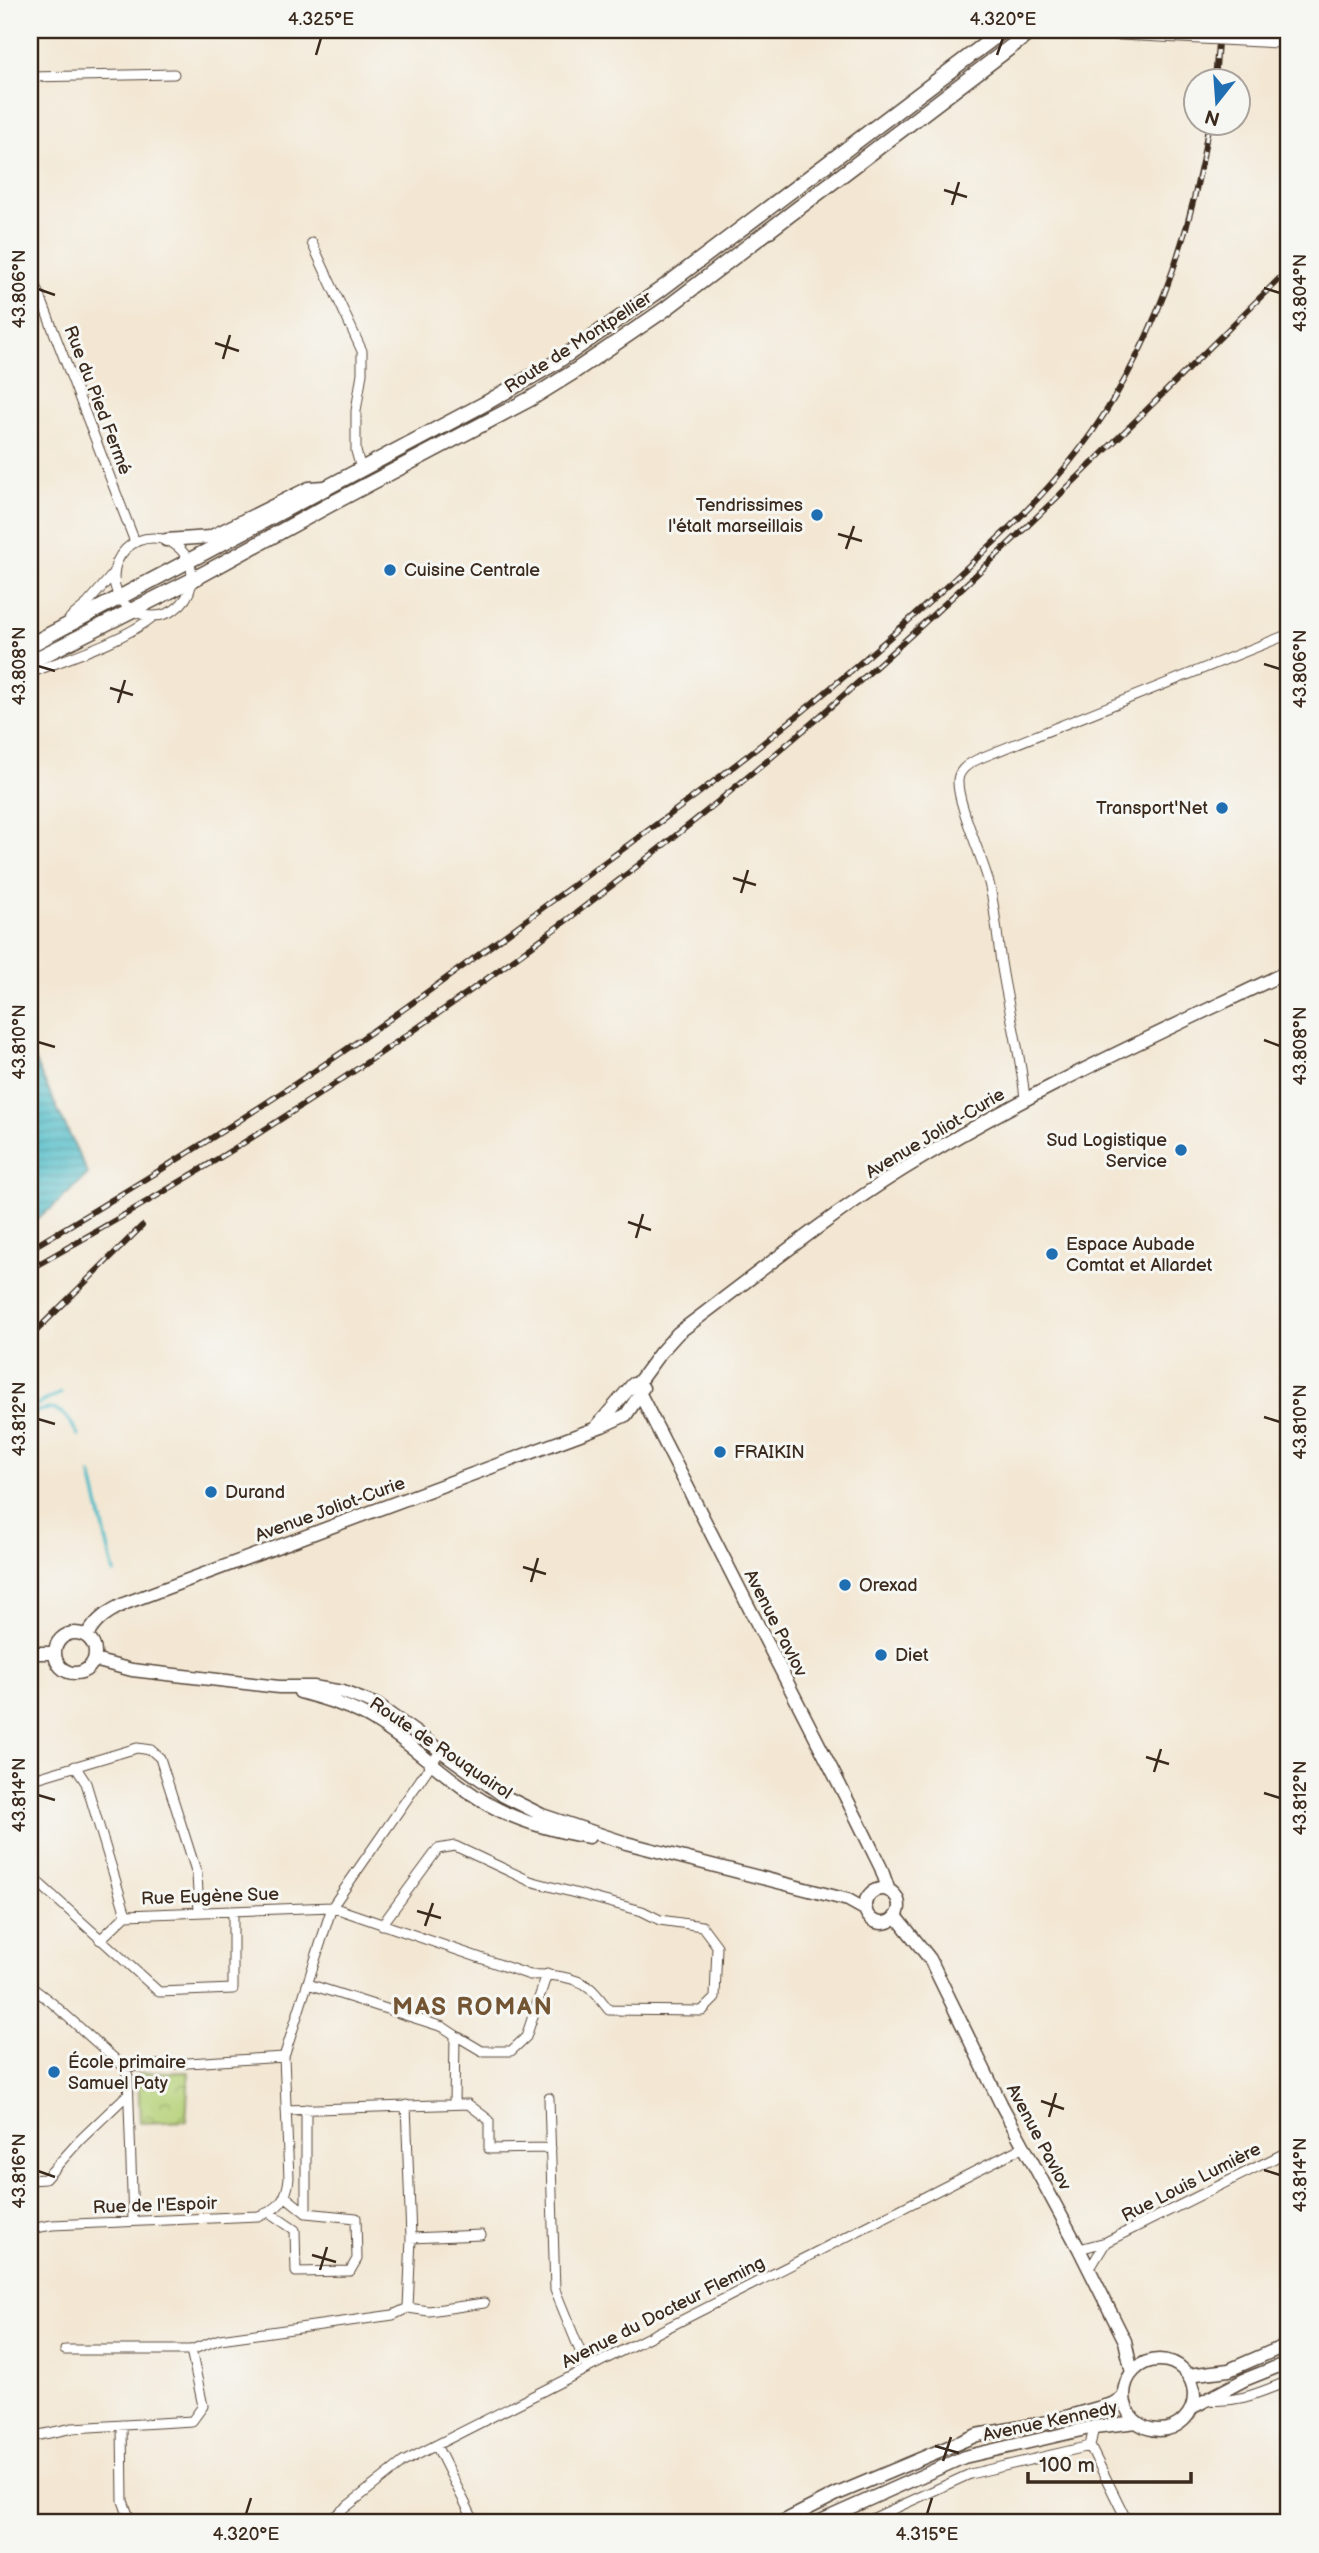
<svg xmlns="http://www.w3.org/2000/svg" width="1319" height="2553" viewBox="0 0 1319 2553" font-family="'Balsamiq Sans',sans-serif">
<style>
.park{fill:url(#park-crowns);stroke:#787e4b;stroke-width:2}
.water{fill:url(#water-rules);stroke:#457373;stroke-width:2}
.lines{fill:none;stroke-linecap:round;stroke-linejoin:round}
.stream{stroke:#4fbcc8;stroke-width:3.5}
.street-casing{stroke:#574639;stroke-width:11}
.secondary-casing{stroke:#574639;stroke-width:15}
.primary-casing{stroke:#574639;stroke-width:17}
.street{stroke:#fff;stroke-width:9}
.secondary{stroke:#fff;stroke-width:12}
.primary{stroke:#fff;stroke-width:14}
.rail-casing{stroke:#3b2a1e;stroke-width:6}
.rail{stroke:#f6f6f2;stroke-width:3.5;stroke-dasharray:10;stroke-linecap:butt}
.highway-bridge-casing{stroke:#574639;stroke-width:20;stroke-linecap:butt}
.highway-bridge{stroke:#fff;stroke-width:18}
.ticks{fill:none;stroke:#3b2a1e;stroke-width:2.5}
.poi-dot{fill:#1f6fb2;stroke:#f6f6f2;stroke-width:2.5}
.labels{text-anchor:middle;stroke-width:6;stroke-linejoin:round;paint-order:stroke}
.street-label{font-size:18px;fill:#3b2a1e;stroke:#f6f6f2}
.poi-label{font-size:18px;fill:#3b2a1e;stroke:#f6f6f2;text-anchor:start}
.district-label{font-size:24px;font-weight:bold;letter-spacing:2px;fill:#735534;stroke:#f6f6f2}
.neatline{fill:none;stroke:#3b2a1e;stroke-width:2.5}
.ticks-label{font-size:18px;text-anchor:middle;fill:#3b2a1e}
</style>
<defs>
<pattern id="park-crowns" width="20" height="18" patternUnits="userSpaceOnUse" patternTransform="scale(1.75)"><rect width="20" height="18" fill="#b5d178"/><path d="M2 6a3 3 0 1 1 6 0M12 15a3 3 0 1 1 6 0" fill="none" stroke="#94aa62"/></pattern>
<pattern id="water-rules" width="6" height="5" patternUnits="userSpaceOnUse" patternTransform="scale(1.75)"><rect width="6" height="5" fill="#4fbcc8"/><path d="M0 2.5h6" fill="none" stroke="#4399a2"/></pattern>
</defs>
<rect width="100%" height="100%" fill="#f6f6f2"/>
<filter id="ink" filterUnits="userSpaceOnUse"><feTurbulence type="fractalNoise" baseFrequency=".0143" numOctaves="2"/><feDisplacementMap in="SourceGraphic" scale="14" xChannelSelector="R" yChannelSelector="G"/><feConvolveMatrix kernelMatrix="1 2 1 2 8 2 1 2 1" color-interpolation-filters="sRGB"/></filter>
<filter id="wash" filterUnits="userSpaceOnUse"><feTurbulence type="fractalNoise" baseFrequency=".00686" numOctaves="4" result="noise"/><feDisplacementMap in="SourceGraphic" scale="28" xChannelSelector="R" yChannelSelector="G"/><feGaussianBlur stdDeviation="1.57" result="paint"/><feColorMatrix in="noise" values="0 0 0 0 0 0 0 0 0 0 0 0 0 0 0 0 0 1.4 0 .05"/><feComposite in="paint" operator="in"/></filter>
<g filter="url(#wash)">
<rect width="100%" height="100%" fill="#f3e7d3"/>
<!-- park -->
<path class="park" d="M189,2072l-3,49 -46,2 -2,-50z"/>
<!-- water -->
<path class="water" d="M30,1051l58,123 -36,34 -22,15z"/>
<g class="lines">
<!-- stream -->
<path class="stream" d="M30,1408l31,-15
M30,1414c27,-11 35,-3 48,21
M91,1474l23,99"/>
</g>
</g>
<g filter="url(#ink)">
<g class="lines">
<defs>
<path id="street" d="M30,77l144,-3
M312,243l50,108v22l-6,38v40l5,18
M30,270l105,272
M114 577a39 39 0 1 1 78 0a39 39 0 1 1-78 0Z
M70,618l17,-14 27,-31
M30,673c38,-15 93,-32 124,-57
M1025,1099c-4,-44 -16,-87 -23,-131 -5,-28 -6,-57 -13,-85 -6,-24 -32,-80 -31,-102 0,-13 15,-20 25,-24l306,-123
M75,1766l11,17 40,132
M30,1780l107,-32 14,2 9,8 37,116 2,38
M30,1875l129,117 74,-3v-78
M100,1940l26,-25 206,-8 198,68c18,-1 45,1 60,13 7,6 13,15 19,22l93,1 13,-13 2,-52 -15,-20 -42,-6 -18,-9 -112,-30 -75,-35 -17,3 -56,76
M308,1984l135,43 12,8 -1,69
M30,1986l21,16 73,65 4,9 5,145
M455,2035l27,16h29l15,-14 21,-63
M124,2067l160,-10
M549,2098l6,192 32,78
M306,2109v104
M286,2110l182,-6 21,16v29l62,-1
M30,2180l15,-1 35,-39 47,-45
M270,2213l25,17 1,42 54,-1 7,-12 -1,-41 -50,-5 -20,-16
M30,2229l22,-4 206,-9c21,-6 29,-17 31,-38l-5,-121 48,-150 109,-157
M411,2238l70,-3
M1079,2249l27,-7 183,-91
M1089,2270l17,-28
M408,2308l21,3 55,-8
M65,2350h126l29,-11 173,-24 15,-7 3,-70 -5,-133
M1207,2400c33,3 53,-8 82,-19
M122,2425l1,76 8,22
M1094,2427l-4,19 38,77
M30,2437l43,-9 119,-7 11,-15 -12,-56
M436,2445l39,78
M326,2523l77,-61 622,-316
M863,2523l107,-49 120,-28"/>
<path id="secondary" d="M166,540l44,-3 99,-49 16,-1
M638,1383l22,-30 18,-20c73,-54 147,-115 224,-163 123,-77 256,-136 387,-199
M640,1394l217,425 24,49 8,23
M598,1425l35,-41h7l3,4
M55 1653a20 20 0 1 1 40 0a20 20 0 1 1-40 0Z
M87,1636c9,-17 22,-25 39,-33l476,-177 24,-11 14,-21
M30,1653h25
M94,1660l38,10 147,17h34l30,5 34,13 127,91 38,19 84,28 222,57 18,10
M300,1692c25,7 53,15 75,29 38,23 70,57 108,80 32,20 70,30 106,36
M865 1906a17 17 0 1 1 34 0a17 17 0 1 1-34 0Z
M896,1916l34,43 71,145 78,145 46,92 7,32
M1124 2395a35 35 0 1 1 70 0a35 35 0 1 1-70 0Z
M1188,2375l41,-5 60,-26
M1193,2407l51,-27 45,-18
M780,2523l57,-29 140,-59 71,-13 64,-18 12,-7
M816,2523l148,-66 130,-30 43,-5"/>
<path id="primary" d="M30,645l456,-242 69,-40 105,-73 344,-260
M30,662l162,-82 139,-76 199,-105 42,-26 92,-63 369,-280"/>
</defs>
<!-- street casing -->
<use href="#street" class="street-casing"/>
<!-- secondary casing -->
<use href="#secondary" class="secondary-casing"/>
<!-- primary casing -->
<use href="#primary" class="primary-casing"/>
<!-- street -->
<use href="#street" class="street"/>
<!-- secondary -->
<use href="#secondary" class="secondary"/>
<!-- primary -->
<use href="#primary" class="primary"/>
<defs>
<path id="rail" d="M1215,80l4,-50
M30,1249c106,-63 212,-128 314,-198 97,-67 191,-138 287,-208 107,-77 210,-160 307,-249 50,-46 101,-91 142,-145 70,-93 112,-213 129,-327
M30,1269c80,-45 159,-91 237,-141 191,-122 374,-258 546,-406 166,-143 320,-299 476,-453
M30,1337l112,-111"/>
</defs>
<!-- rail casing -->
<use href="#rail" class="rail-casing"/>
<!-- rail -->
<use href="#rail" class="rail"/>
<defs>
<path id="highway-bridge" d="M1111,30l178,9"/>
</defs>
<!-- highway-bridge casing -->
<use href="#highway-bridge" class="highway-bridge-casing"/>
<!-- highway-bridge -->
<use href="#highway-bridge" class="highway-bridge"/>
</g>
</g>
<!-- ticks -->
<path class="ticks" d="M316,55l5,-17M997,55l6,-17M944,190l23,7M952,205l7,-23M1264,288l16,5M38,289l17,6M215,343l24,8M223,359l7,-24M838,534l24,7M846,549l8,-23M1264,664l16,5M38,666l17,5M110,688l23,7M118,703l7,-23M733,878l23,7M741,893l7,-23M1264,1040l16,6M38,1042l17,5M628,1222l23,8M636,1238l7,-24M1264,1417l16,5M38,1419l17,5M523,1567l23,7M531,1582l7,-24M1146,1757l23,7M1154,1772l7,-23M1264,1793l16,5M38,1795l17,5M417,1911l24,7M425,1926l8,-23M1041,2101l23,8M1049,2117l7,-24M1264,2170l16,5M38,2171l17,6M312,2255l24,7M320,2270l7,-23M935,2446l24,7M943,2461l8,-24M246,2514l5,-16M927,2514l5,-16"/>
<!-- markers -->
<g class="poi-dot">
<circle cx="817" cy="515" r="7"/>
<circle cx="390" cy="570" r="7"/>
<circle cx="1222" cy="808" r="7"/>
<circle cx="1181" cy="1150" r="7"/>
<circle cx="1052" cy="1254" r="7"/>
<circle cx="720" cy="1452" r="7"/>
<circle cx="211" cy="1492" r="7"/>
<circle cx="845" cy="1585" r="7"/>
<circle cx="881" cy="1655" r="7"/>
<circle cx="54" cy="2072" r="7"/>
</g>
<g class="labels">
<!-- street labels -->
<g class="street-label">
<text transform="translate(578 342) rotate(-33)" y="6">Route de Montpellier</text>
<text transform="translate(98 400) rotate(69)" y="6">Rue du Pied Fermé</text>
<text transform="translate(935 1133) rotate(-31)" y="6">Avenue Joliot-Curie</text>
<text transform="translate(330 1509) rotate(-20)" y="6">Avenue Joliot-Curie</text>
<text transform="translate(776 1623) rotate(63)" y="6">Avenue Pavlov</text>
<text transform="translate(441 1748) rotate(34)" y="6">Route de Rouquairol</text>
<text transform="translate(210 1896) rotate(-2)" y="6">Rue Eugène Sue</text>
<text transform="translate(1039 2137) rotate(62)" y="6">Avenue Pavlov</text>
<text transform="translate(1191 2182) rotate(-27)" y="6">Rue Louis Lumière</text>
<text transform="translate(155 2205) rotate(-2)" y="6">Rue de l'Espoir</text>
<text transform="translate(663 2312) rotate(-27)" y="6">Avenue du Docteur Fleming</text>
<text transform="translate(1050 2421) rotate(-12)" y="6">Avenue Kennedy</text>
</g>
<!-- poi labels -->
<g class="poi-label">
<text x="803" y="511" text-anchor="end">Tendrissimes<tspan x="803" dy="21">l'étalt marseillais</tspan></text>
<text x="404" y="576">Cuisine Centrale</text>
<text x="1208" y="814" text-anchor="end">Transport'Net</text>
<text x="1167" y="1146" text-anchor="end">Sud Logistique<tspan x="1167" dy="21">Service</tspan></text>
<text x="1066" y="1250">Espace Aubade<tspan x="1066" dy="21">Comtat et Allardet</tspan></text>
<text x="734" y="1458">FRAIKIN</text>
<text x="225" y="1498">Durand</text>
<text x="859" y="1591">Orexad</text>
<text x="895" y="1661">Diet</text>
<text x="68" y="2068">École primaire<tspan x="68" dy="21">Samuel Paty</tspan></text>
</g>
<!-- district labels -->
<g class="district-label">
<text x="473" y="2015">MAS ROMAN</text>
</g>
</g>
<!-- margin -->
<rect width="1319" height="2553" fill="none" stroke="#f6f6f2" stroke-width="77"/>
<!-- north arrow -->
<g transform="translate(1217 102) rotate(197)"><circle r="33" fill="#f6f6f2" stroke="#aba49d" stroke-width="2"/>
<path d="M0-5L12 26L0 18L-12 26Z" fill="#1f6fb2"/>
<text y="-10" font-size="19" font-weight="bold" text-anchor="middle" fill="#3b2a1e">N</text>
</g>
<!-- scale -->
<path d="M1028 2472v10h163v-10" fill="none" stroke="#3b2a1e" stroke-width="3.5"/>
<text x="1039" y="2472" font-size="21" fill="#3b2a1e" stroke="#f6f6f2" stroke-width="5" paint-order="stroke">100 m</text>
<rect x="38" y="38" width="1242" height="2476" class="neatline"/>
<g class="ticks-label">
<text x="321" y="25">4.325°E</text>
<text x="1003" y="25">4.320°E</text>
<text transform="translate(19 289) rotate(-90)" y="6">43.806°N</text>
<text transform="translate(1300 293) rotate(-90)" y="6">43.804°N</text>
<text transform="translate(19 666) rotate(-90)" y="6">43.808°N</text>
<text transform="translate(1300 669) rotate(-90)" y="6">43.806°N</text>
<text transform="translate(19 1042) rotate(-90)" y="6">43.810°N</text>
<text transform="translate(1300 1046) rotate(-90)" y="6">43.808°N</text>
<text transform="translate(19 1419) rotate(-90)" y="6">43.812°N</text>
<text transform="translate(1300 1422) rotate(-90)" y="6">43.810°N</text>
<text transform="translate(19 1795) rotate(-90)" y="6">43.814°N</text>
<text transform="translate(1300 1798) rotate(-90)" y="6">43.812°N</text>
<text transform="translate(19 2171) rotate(-90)" y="6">43.816°N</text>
<text transform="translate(1300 2175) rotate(-90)" y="6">43.814°N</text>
<text x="246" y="2540">4.320°E</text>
<text x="927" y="2540">4.315°E</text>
</g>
</svg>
